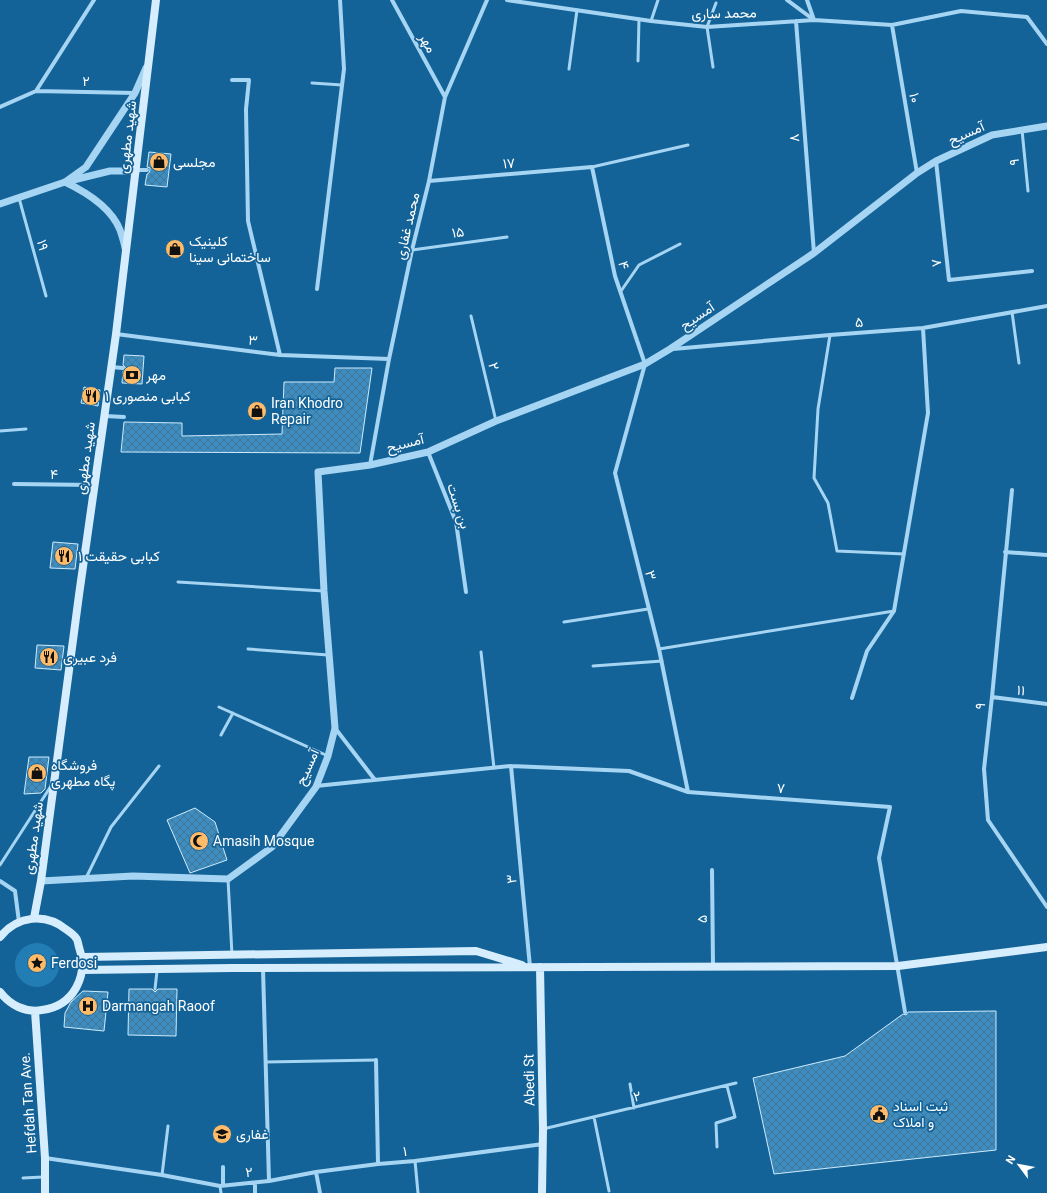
<svg xmlns="http://www.w3.org/2000/svg" width="1047" height="1193" viewBox="0 0 1047 1193" font-family="Roboto,Vazirmatn,sans-serif">
<style>
.green{fill:#237db5}
.building{fill:url(#building-cross-hatch);stroke:#ceebfd}
.lines{fill:none;stroke-linecap:round;stroke-linejoin:round}
.service{stroke:#a6d5f3;stroke-width:3}
.minor{stroke:#a6d5f3;stroke-width:4}
.tertiary{stroke:#a6d5f3;stroke-width:7}
.secondary{stroke:#d5edfc;stroke-width:8}
.labels{text-anchor:middle;stroke-width:3.5;stroke-linejoin:round;paint-order:stroke}
.street-label{font-size:14px;fill:#fff;stroke:#146398}
.poi-label{font-size:14px;fill:#fff;stroke:#146398;text-anchor:start}
</style>
<defs>
<pattern id="building-cross-hatch" width="8" height="8" patternUnits="userSpaceOnUse"><rect width="8" height="8" fill="#3d8dc0"/><path d="M0 0l8 8M0 8l8-8" fill="none" stroke="#427697"/></pattern>
</defs>
<rect width="100%" height="100%" fill="#146398"/>
<!-- green -->
<path class="green" d="M15 965a22 22 0 1 1 44 0a22 22 0 1 1-44 0Z"/>
<!-- building -->
<path class="building" d="M149,152l22,2 -4,33 -22,-2 2,-11 2,-1 1,-3v-2l-3,-1z
M124,355l20,1 -2,28 -20,-1 1,-12 3,-1v-2l-3,-3z
M335,368h37l-12,85 -239,-1 3,-30 58,1v13l100,-2 2,-52h50z
M84,387l16,3 -2,16 -17,-3z
M53,542l25,2 -3,25 -25,-1z
M37,645l27,1 -3,24 -26,-2z
M29,757h20l-4,32 -4,4 -17,1z
M195,808l20,14 12,38 -37,13 -23,-53z
M129,989h23l3,3 3,-3h19l-1,47 -48,-1z
M83,991l25,1 -4,39 -40,-4 1,-14 6,-11z
M996,1011v139l-222,24 -21,-96 92,-22 58,-42 3,1 2,-3z"/>
<g class="lines">
<!-- service -->
<path class="service" d="M651,21l7,-21
M638,61l1,-42
M713,67l-6,-40 9,-24
M569,69l8,-59
M312,83l30,2
M1022,130l6,61
M592,167l96,-22
M19,198l27,98
M412,250l95,-13
M621,291l18,-26 41,-21
M1012,312l7,51
M471,316l25,105
M830,335l-12,74 -4,69 14,25 9,48 67,3
M0,431l26,-2
M178,582l146,9
M564,622l84,-13
M248,649l80,6
M659,649l235,-38
M481,652l13,116
M593,666l69,-5
M219,707l109,49
M221,735l12,-22
M0,865l51,-79
M86,878l25,-51 48,-61
M228,879l4,76
M155,989l2,-18
M266,1062l110,-2
M630,1084l4,24
M594,1117l15,74
M543,1129l193,-46
M717,1147l-1,-24 19,-6 -8,-31
M415,1161l3,32
M162,1175l6,-49
M23,1178l20,-1
M220,1186l1,7"/>
<!-- minor -->
<path class="minor" d="M392,0l53,97
M507,0l144,21 56,6 107,-7 78,5 69,-14 66,6 20,27
M787,0l27,20
M807,0l7,20
M796,21l18,232
M892,25l25,148
M232,80h17l-3,29 2,112 32,134
M36,91l99,2
M0,107l36,-16 58,-91
M936,161l13,119 83,-9
M136,170h11
M429,181l163,-14 23,109 30,88 -30,109 44,176 29,143
M317,289l27,-220 -4,-69
M116,334l164,21 109,4
M673,349l157,-14 93,-7 124,-22
M111,367l12,1
M105,416l19,1
M428,452l28,70 10,70
M370,465l19,-106 23,-109 17,-69 16,-84 42,-97
M14,484l80,1
M1012,490l-20,207 -8,72 4,51 59,87
M1005,552l42,3
M992,697l55,7
M852,698l15,-47 27,-40 34,-198 -5,-85
M335,728l40,52
M511,766l19,201
M316,786l195,-20 118,5 59,21 202,15 -11,51 26,154
M712,870l1,96
M0,881l15,10 4,31
M263,969l6,212
M376,1060l2,104
M45,1158l117,17 58,11 49,-5 47,-9 62,-8 37,-3 128,-17
M223,1167v18
M316,1172l4,21
M255,1183v10"/>
<!-- tertiary -->
<path class="tertiary" d="M65,182l21,-15 49,-74 11,-25
M65,182c21,10 46,25 55,48 2,6 4,12 5,18
M0,204l65,-22 45,-11h26
M41,881l92,-5 95,3 44,-32 44,-60 12,-31 7,-28 -11,-137 -6,-119 52,-7 58,-13 68,-31 149,-57 25,-15 144,-96 103,-80 19,-12 56,-26 55,-9"/>
<!-- secondary -->
<path class="secondary" d="M34,918l7,-37 38,-286 37,-261 40,-334
M0,937c17,-21 45,-25 67,-7 3,2 7,5 9,8 2,2 2,6 3,9 10,28 -5,59 -37,63 -17,3 -32,-5 -42,-18
M83,957l393,-6 46,14
M540,967l3,162 -1,64
M83,970l150,-2 665,-2 149,-19
M35,1011l10,147v35"/>
</g>
<!-- icons -->
<defs>
<symbol id="shop-disc" viewBox="-11 -11 22 22"><circle r="9.5" fill="#ffbb68" stroke="#146398"/><path d="M-5-2.5h2.3a2.7 3.5 0 0 1 5.4 0H5L5.5 6h-11ZM-1.5-2.5h3a1.5 2.3 0 0 0-3 0Z" fill="#111"/></symbol>
<symbol id="bank-disc" viewBox="-11 -11 22 22"><circle r="9.5" fill="#ffbb68" stroke="#146398"/><path d="M-6-4H6V4H-6ZM0-2.3a2.3 2.3 0 1 0 0 4.6a2.3 2.3 0 1 0 0-4.6Z" fill="#111"/></symbol>
<symbol id="restaurant-disc" viewBox="-11 -11 22 22"><circle r="9.5" fill="#ffbb68" stroke="#146398"/><path d="M-5-6h1v4h1v-4h1v4h1v-4h1v5L-1.5 .5V6h-2V.5L-5-1ZM5-6V6H3V1.5H1.5Q1.5-4 5-6Z" fill="#111"/></symbol>
<symbol id="mosque-disc" viewBox="-11 -11 22 22"><circle r="9.5" fill="#ffbb68" stroke="#146398"/><path d="M3.5-4.9A6 6 0 1 0 3.5 4.9A5 5 0 1 1 3.5-4.9Z" fill="#111"/></symbol>
<symbol id="sight-disc" viewBox="-11 -11 22 22"><circle r="9.5" fill="#ffbb68" stroke="#146398"/><path d="M0-6L1.8-2.2L6-1.7L2.9 1.2L3.7 5.4L0 3.3L-3.7 5.4L-2.9 1.2L-6-1.7L-1.8-2.2Z" fill="#111"/></symbol>
<symbol id="hospital-disc" viewBox="-11 -11 22 22"><circle r="9.5" fill="#ffbb68" stroke="#146398"/><path d="M-5-5h3v3.5h4V-5h3V5h-3V1.5h-4V5h-3Z" fill="#111"/></symbol>
<symbol id="civic-disc" viewBox="-11 -11 22 22"><circle r="9.5" fill="#ffbb68" stroke="#146398"/><path d="M-.6-6.5H3V-4.5H.6V-3L4-1V1h2V6H-6V1h2V-1L-.6-3ZM-1.2 2.5V6h2.4V2.5Z" fill="#111"/></symbol>
<symbol id="school-disc" viewBox="-11 -11 22 22"><circle r="9.5" fill="#ffbb68" stroke="#146398"/><path d="M0-5L7-2L0 1L-7-2ZM-4 1L0 2.5L4 1V4Q0 6-4 4Z" fill="#111"/></symbol>
</defs>
<g fill-rule="evenodd">
<use href="#shop-disc" x="148" y="151" width="22" height="22"/>
<use href="#shop-disc" x="164" y="238" width="22" height="22"/>
<use href="#bank-disc" x="121" y="364" width="22" height="22"/>
<use href="#restaurant-disc" x="80" y="385" width="22" height="22"/>
<use href="#shop-disc" x="246" y="400" width="22" height="22"/>
<use href="#restaurant-disc" x="53" y="545" width="22" height="22"/>
<use href="#restaurant-disc" x="38" y="646" width="22" height="22"/>
<use href="#shop-disc" x="26" y="762" width="22" height="22"/>
<use href="#mosque-disc" x="188" y="830" width="22" height="22"/>
<use href="#sight-disc" x="26" y="952" width="22" height="22"/>
<use href="#hospital-disc" x="77" y="995" width="22" height="22"/>
<use href="#civic-disc" x="868" y="1103" width="22" height="22"/>
<use href="#school-disc" x="211" y="1123" width="22" height="22"/>
</g>
<g class="labels">
<!-- street labels -->
<g class="street-label">
<text transform="translate(724 13) rotate(-1)" y="5">محمد ساری</text>
<text transform="translate(428 43) rotate(61)" y="5">مهر</text>
<text transform="translate(86 81) rotate(1)" y="5">۲</text>
<text transform="translate(915 98) rotate(81)" y="5">۱۰</text>
<text transform="translate(966 133) rotate(-24)" y="5">آمسیح</text>
<text transform="translate(127 137) rotate(-83)" y="5">شهید مطهری</text>
<text transform="translate(794 138) rotate(-94)" y="5">۸</text>
<text transform="translate(1014 162) rotate(-95)" y="5">۹</text>
<text transform="translate(509 163) rotate(-5)" y="5">۱۷</text>
<text transform="translate(407 226) rotate(-77)" y="5">محمد غفاری</text>
<text transform="translate(458 232) rotate(-8)" y="5">۱۵</text>
<text transform="translate(43 245) rotate(74)" y="5">۱۹</text>
<text transform="translate(936 263) rotate(-96)" y="5">۷</text>
<text transform="translate(624 265) rotate(77)" y="5">۴</text>
<text transform="translate(697 316) rotate(-34)" y="5">آمسیح</text>
<text transform="translate(859 322) rotate(-4)" y="5">۵</text>
<text transform="translate(253 340) rotate(7)" y="5">۳</text>
<text transform="translate(494 366) rotate(76)" y="5">۲</text>
<text transform="translate(405 443) rotate(-14)" y="5">آمسیح</text>
<text transform="translate(85 458) rotate(-82)" y="5">شهید مطهری</text>
<text transform="translate(54 474) rotate(1)" y="5">۴</text>
<text transform="translate(459 506) rotate(72)" y="5">بن بست</text>
<text transform="translate(651 575) rotate(76)" y="5">۳</text>
<text transform="translate(1021 690) rotate(7)" y="5">۱۱</text>
<text transform="translate(980 706) rotate(-83)" y="5">۹</text>
<text transform="translate(307 767) rotate(-66)" y="5">آمسیح</text>
<text transform="translate(781 788) rotate(4)" y="5">۷</text>
<text transform="translate(33 838) rotate(-82)" y="5">شهید مطهری</text>
<text transform="translate(511 879) rotate(-95)" y="5">۳</text>
<text transform="translate(702 919) rotate(-91)" y="5">۵</text>
<text transform="translate(529 1080) rotate(-91)" y="5">Abedi St</text>
<text transform="translate(637 1096) rotate(-13)" y="5">۲</text>
<text transform="translate(28 1103) rotate(-94)" y="5">Hefdah Tan Ave.</text>
<text transform="translate(405 1151) rotate(-4)" y="5">۱</text>
<text transform="translate(249 1172) rotate(-5)" y="5">۲</text>
</g>
<!-- poi labels -->
<g class="poi-label">
<text x="173" y="167">مجلسی</text>
<text x="189" y="246">کلینیک<tspan x="189" dy="16">ساختمانی سینا</tspan></text>
<text x="146" y="380">مهر</text>
<text x="105" y="401">کبابی منصوری ۱</text>
<text x="271" y="408">Iran Khodro<tspan x="271" dy="16">Repair</tspan></text>
<text x="78" y="561">کبابی حقیقت ۱</text>
<text x="63" y="662">فرد عبیری</text>
<text x="51" y="770">فروشگاه<tspan x="51" dy="16">پگاه مطهری</tspan></text>
<text x="213" y="846">Amasih Mosque</text>
<text x="51" y="968">Ferdosi</text>
<text x="102" y="1011">Darmangah Raoof</text>
<text x="893" y="1111">ثبت اسناد<tspan x="893" dy="16">و املاک</tspan></text>
<text x="236" y="1139">غفاری</text>
</g>
</g>
<!-- north arrow -->
<g transform="translate(1019 1165) rotate(302)" stroke="#146398" stroke-width="3" paint-order="stroke">
<path d="M0-3L7 15L0 10L-7 15Z" fill="#ffffff"/>
<text y="-6" font-size="11" font-weight="bold" text-anchor="middle" fill="#ffffff">N</text>
</g>
</svg>
